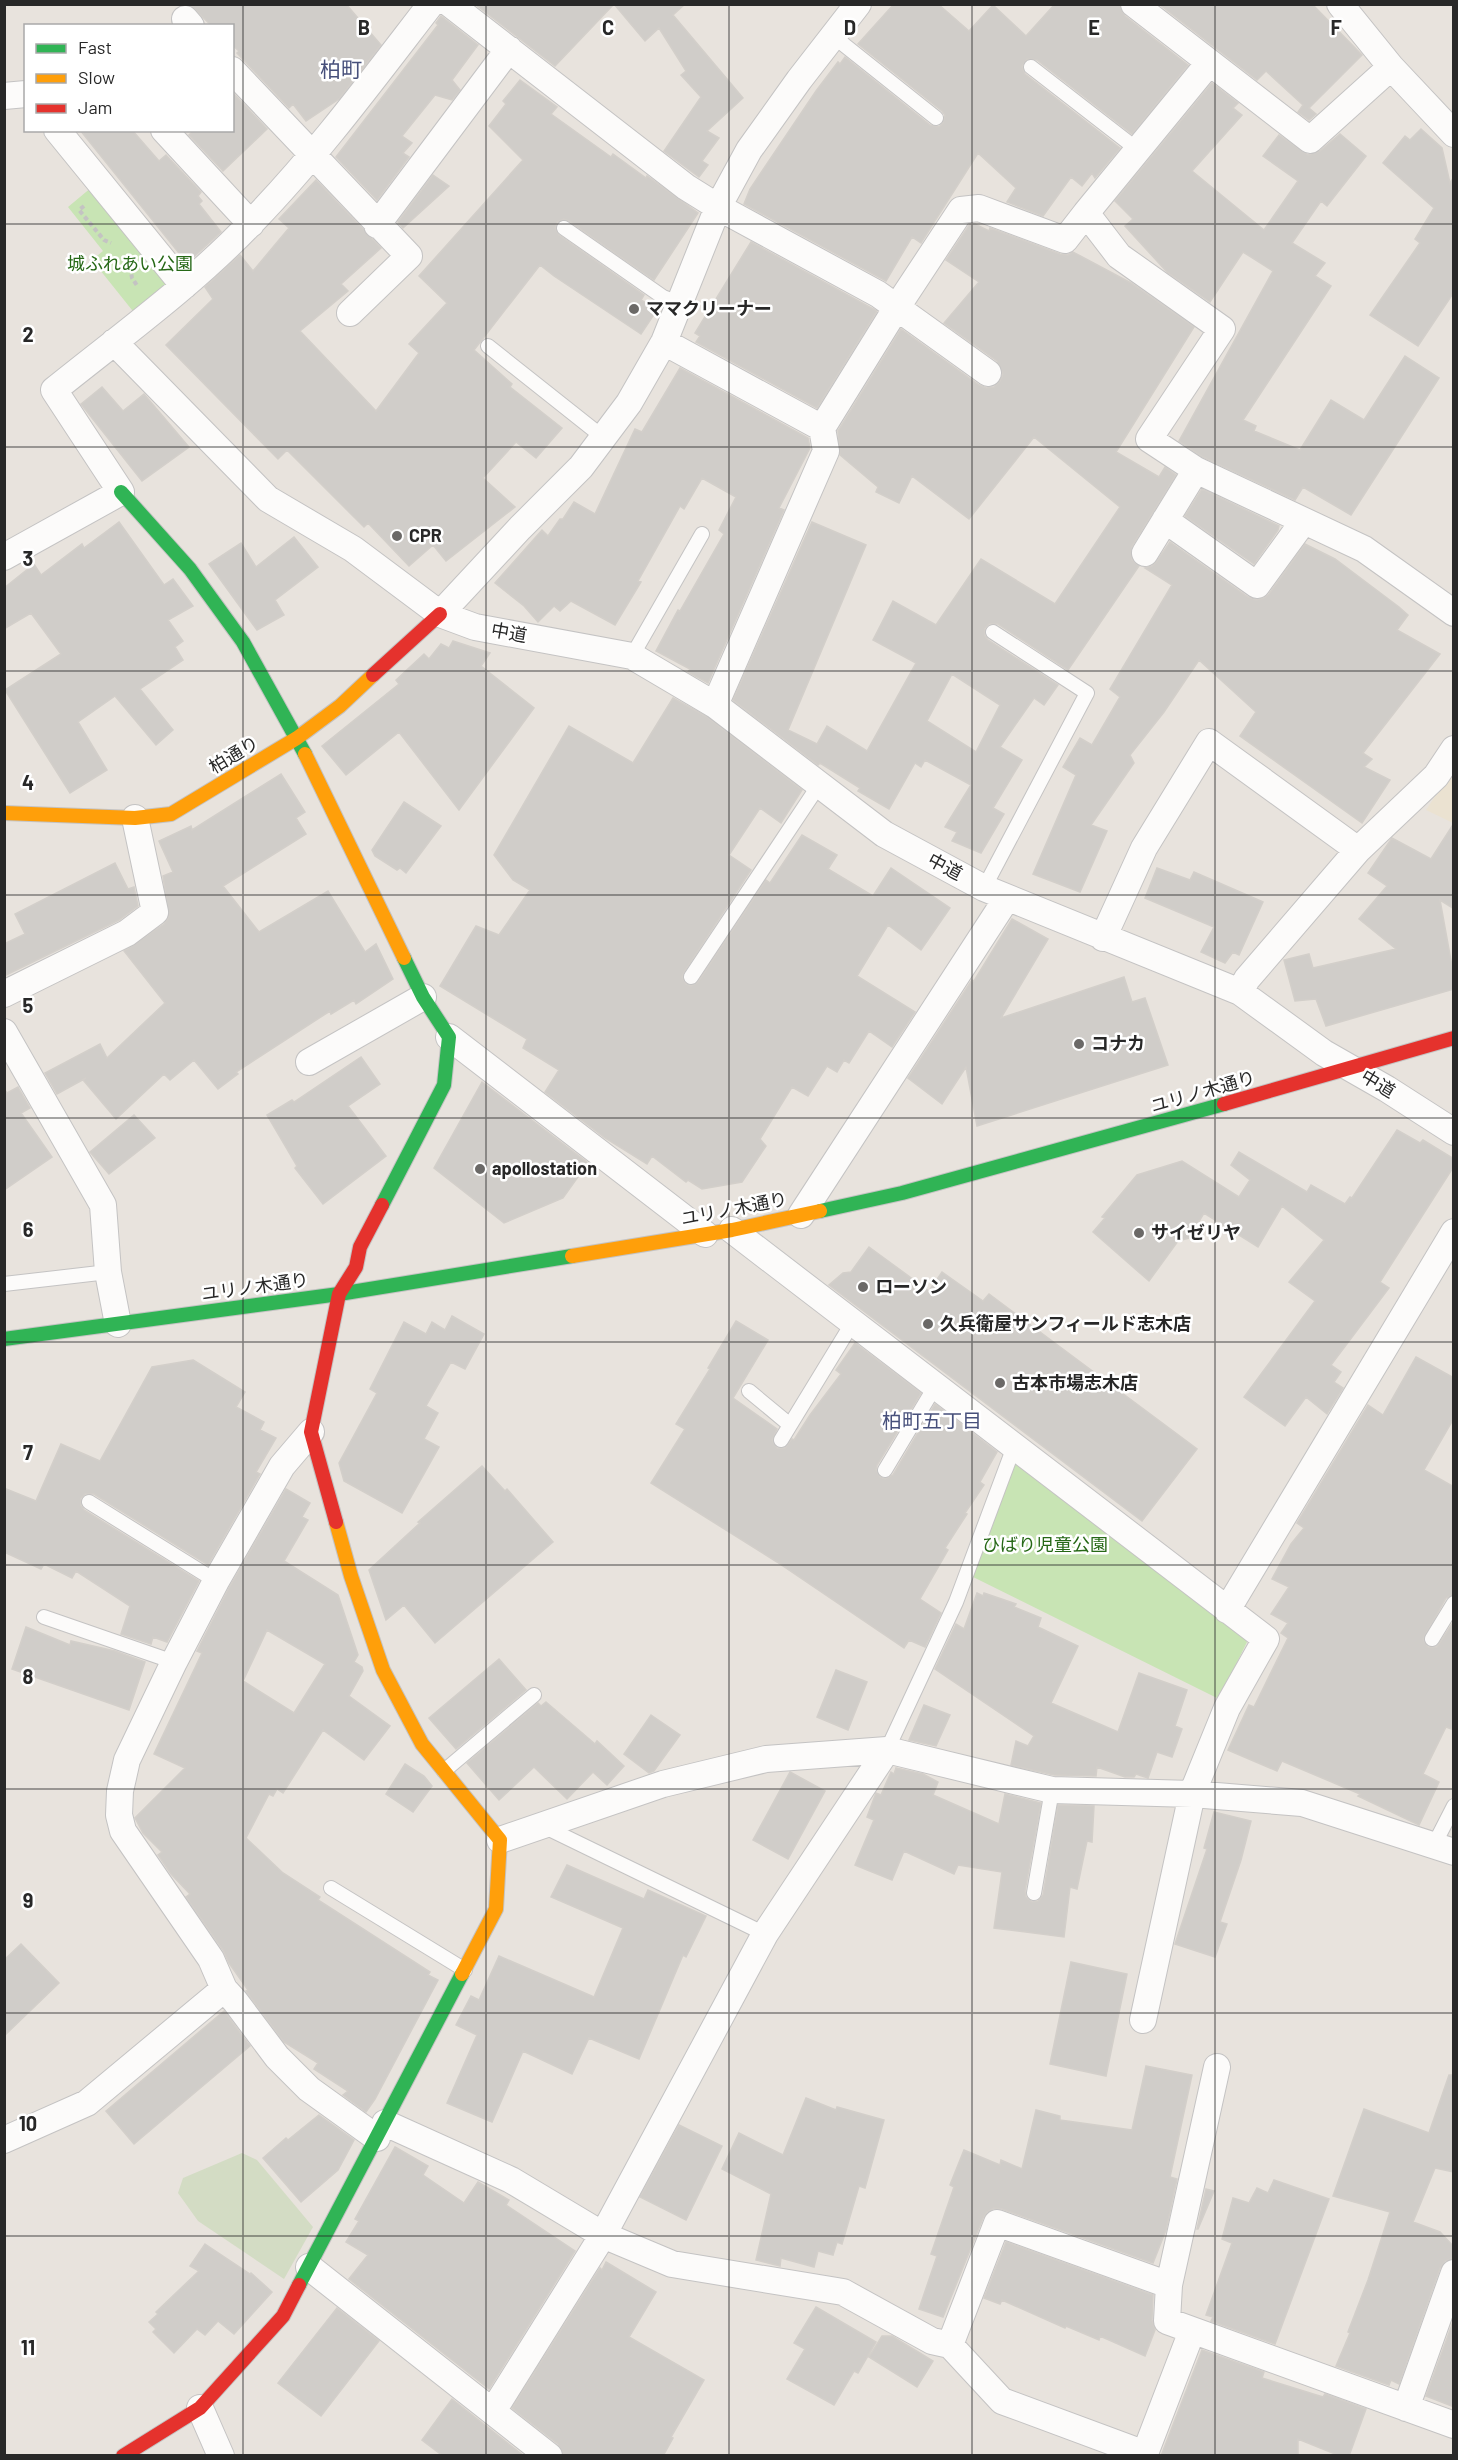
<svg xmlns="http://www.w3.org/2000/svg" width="1458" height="2460" viewBox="0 0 1458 2460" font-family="Barlow,'Noto Sans JP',sans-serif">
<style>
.education{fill:#ebe2d1}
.green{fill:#c8e4b4}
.cemetery{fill:#d3dcc4}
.building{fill:#d0cdc9;stroke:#d3cfca;stroke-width:1.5;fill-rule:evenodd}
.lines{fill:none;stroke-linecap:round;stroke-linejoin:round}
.lane-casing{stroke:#c4c3c3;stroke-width:16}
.street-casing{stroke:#c4c3c3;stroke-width:28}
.fast-casing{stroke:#c4c3c3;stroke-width:16}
.slow-casing{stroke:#c4c3c3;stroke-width:16}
.jam-casing{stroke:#c4c3c3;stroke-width:16}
.path{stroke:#c4c3c3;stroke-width:4;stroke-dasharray:4.5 3;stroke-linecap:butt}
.lane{stroke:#fcfbfa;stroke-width:14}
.street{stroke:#fcfbfa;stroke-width:26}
.fast{stroke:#30b455;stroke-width:14}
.slow{stroke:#ff9f0a;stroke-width:14}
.jam{stroke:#e5322d;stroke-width:14}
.grid{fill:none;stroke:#282828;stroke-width:1.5;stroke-opacity:0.55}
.poi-dot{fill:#6b6967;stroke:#fff;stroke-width:2}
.labels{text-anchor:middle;stroke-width:5;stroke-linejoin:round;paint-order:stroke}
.park-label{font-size:18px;fill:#266816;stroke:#fff}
.poi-label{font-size:18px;font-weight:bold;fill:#282828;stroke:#fff;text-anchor:start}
.street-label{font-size:18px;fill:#282828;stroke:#fff}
.neighbourhood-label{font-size:20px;fill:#47507b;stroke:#fff}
.quarter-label{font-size:21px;fill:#47507b;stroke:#fff}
.grid-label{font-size:20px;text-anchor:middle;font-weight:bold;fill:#282828;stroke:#fff;stroke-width:5;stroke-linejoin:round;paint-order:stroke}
</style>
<rect width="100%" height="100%" fill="#e8e3dd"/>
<!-- education -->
<path class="education" d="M1453,770v53l-27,-13z"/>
<!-- green -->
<path class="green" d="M98,182l85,104 -43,34 -48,-60 11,-9 -35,-44z
M1015,1444l212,166 20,32 -28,57 -252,-125z"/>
<!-- cemetery -->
<path class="cemetery" d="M242,2153l15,7 56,67 -29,52 -86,-58 -20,-28 5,-15z"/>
<!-- building -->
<path class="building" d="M189,4h157l35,41 -42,54 -33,22 -13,-17 -4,4 -52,-55 2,-2 -7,-6v-19h-20z
M475,4h139l-59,62z
M614,4h71l-12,11 70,83 -36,33 12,7 -17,23 6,4 -9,12 -35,-26 37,-54 -20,-22 5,-4 -27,-43 -14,13z
M894,4h44l31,27 24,-26 33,31 29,-32h64l6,12 63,49 -56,69 -95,-74 -10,-1 -5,7 3,8 95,74 -25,30 -3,-5 -10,13 -11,-9 -28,39 -36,-14 9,-14 -38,-35 -57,90 -9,-6 -26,44 -142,-77 6,-15 66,-98 22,-29 2,2 5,-7 85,68 9,2 4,-4 2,-8 -3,-4 -84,-67z
M1159,4h153l50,51 -53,53 7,6 -7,6 -11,-8 5,-7 -37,-34 -9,9z
M441,16l37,29 -26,35 8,10 -8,10 -17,-5 -33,41 10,7 -9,10 6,4 -32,43 -41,-43 102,-132 -2,-2z
M520,80l37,27 -6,7 60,43 2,-3 33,24 1,-2 51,37 -44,67 -85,-59 -5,-2 -7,3 -2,6 4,7 85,60 -3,5 16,10 -16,24 -87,-58 -14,-11 -66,85 38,34 -2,3 52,41 -26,30 -20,-16 -33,36 32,29 -69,54 -13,-16 -24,21 -41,-43 -4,4 -77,-77 -9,9 -112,-114 47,-46 -8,-12 35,-32 13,16 36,-43 -10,-9 37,-39 65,68 -40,36 7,7 -48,40 76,80 43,-58 -10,-9 38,-41 -28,-27 104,-116 -34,-34 17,-22 -3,-3z
M1212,83l26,20 -5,5 9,7 -50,56 72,59 34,-49 -35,-25 16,-21 29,20 12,-4 20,-17 26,22 -39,50 -6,-5 -29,42 33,20 -10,13 16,10 -88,134 13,6 -2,5 46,19 31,-50 33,20 41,-64 34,22 -88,137 -48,-28 -8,13 -92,-43 -24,-16 94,-170 -30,-19 -33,50 -43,-30 -42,-46 8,-7 -18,-18z
M235,95l32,34 -44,42 -34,-36 5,-5h38v-33z
M1421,129l21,19 8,35 4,-6v115l-36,54 -48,-31 50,-72 -5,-4 19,-31 -51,-45 22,-27 5,4z
M80,130h52l27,31 7,-6 35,37 -3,4 4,5 -3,3 22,28 -34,31z
M433,175l16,11 -46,42 -5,-6z
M970,224h5l14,7 1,-3 70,26 8,1 5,-3 58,31 63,44 -78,125 43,25 6,-10 11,8 -44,71v14l7,6 -71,104 -70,-46h-9l-4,4v8l3,4 70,45 -14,20 -10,-7 -34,49 22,13 -29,48 11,6 -23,39 -29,-12 5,-9 -12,-5 26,-42 -46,-25 -4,7 -6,-4 -26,46 -31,-18 2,-3 -40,-25 -2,2 -85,-65 79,-178 54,23 -78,185 29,14 10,-18 40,25 49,-88 -43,-23 20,-39 43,24 45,-66 74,45 65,-97 -86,-70 -65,82 -57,-43 -13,27 -23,-11 2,-5 -38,-32 -2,-24 63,-102 78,56 7,3 8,-1 6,-6 3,-7 -6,-13 -53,-38 35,-41 -33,-22zM952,674l48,31 -24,47 -49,-31z
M751,242l126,69 -60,97 -121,-66 4,-6 -5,-3z
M680,368l128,70 2,10 -31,60 5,2 -76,173 -20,-11 2,-3 -34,-18 22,-41 2,1 44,-77 -5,-4 17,-33 -34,-19 -18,31 -4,-3 -42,75 3,1 -26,43 -44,-24 -11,10 -6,-5 -16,16 -14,-16 -29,-23 47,-53 6,6 12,-17h3l11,-17 21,12 40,-85 7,3z
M102,387l21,24 21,-17 45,53 -47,34 -61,-77z
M1202,489l77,37 -1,4 -24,34 -69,-48z
M119,522l45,63 9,-6 20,27 -25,14 15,21 -8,6 8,13 -43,29 33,41 -17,15 -41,-49 -37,26 29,48 -37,23 -65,-103 56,-36 -30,-41 -27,16v-41l30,-24 7,11 41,-31 2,4z
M294,537l24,30 -43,33 9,15 -27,15 -48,-66 32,-21 15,24z
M1170,542l78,55 8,3 8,-2 5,-4 36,-50 30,15 64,48 9,8 -11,15 43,24 -77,99 9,6 -8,8 26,13 -28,43 -122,-87 16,-24 -57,-52 -35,52 -34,43 4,8 -43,62 16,6 -27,61 -47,-18 43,-99 -13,-8 17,-29 12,7 28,-48 -10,-8 62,-104 -27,-17 7,-2 5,-5z
M453,641l37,12 -9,13 53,42 -75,102 -60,-78 -53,43 -24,-29 77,-62 -3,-4 28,-26 5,5 12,-15 8,4z
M673,698l34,19 95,73 -21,33 -21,-15 -31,47 22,15 -67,102 -2,5 4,7 5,2 7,-4 68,-102 4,3 32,-48 35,20 -9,14 45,27 18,-28 59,40 -29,42 -33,-25 -31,51 58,36 -23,35 -23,-16 -20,32 -5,-3 -7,12 -10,-6 -19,30 -16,-9 -32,52 6,7 -24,36 -40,7 -14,-9 -2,2 -34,-26 -5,8 -42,-26 -60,-46 14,-22 -36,-22 4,-9 -87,-53 36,-60 23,9 31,-45 -17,-10 -19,-25 75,-129 64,37z
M281,774l24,38 -9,6 10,16 -83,52 36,46 69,-41 37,61 11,-8 17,35 -37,25 -2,-4 -23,14 -1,-3 -94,61 2,2 -20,15 -24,-29 -24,20 -6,-6 -48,45 -33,-39 3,-2 -29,16 -12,-21 55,-29 7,14 58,-55 -41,-52 40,-27 5,-7 -6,-41 10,-4 -14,-31 32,-15 1,4z
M404,802l37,24 -35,47 -6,-5 -3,2 -22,-14 -3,-6z
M1454,823v86l-14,-9 14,77v12l-128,37 -10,-27 -21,2 -11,-41 25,-6 4,14 83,-19 -37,-30 28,-33 -19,-13 24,-35 39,21z
M115,863l13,26 6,-2 4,19 -19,14 -115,56v-32l21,-10 -10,-20z
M1157,868l33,12 4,-8 69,30 -24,53 -6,-3 -8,11 -24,-11 13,-25 -69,-29z
M1012,919l36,20 -47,79 123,-41 8,25 13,-4 23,67 -191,61 -11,-59 -24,37 -34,-26 64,-98 2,1z
M361,1057l19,27 -32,22 38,50 -63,48 -28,-36 2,-2 -30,-51 25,-15 2,2z
M482,1082l106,81 -25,35 -59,25 -70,-55z
M18,1087l12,21 -9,5 31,44 -48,33v-101l3,4z
M134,1115l21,23 -46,36 -19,-22z
M1397,1130l23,13 3,-3 31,19v7l-74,116 9,6 -58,77 10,7 -7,10 9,6 -16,26 -21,-17 -21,29 -41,-29 71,-96 -26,-19 35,-42 -42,-34 -24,41 -54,-34 -15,25 -11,3 -29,40 -56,-49 12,-14 -3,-1 35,-42 45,-14 57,36 11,-17 -19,-15 8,-13 68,40 4,-7 34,19 5,-7 2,1z
M869,1247l60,44 13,-19 41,29 6,-7 208,155 -55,72 -313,-236 14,-12 8,-1z
M452,1316l32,18 -19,35 -14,-7 -25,44 12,7 -14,26 15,8 -37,66 -58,-32 -5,-18 38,-70 -7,-4 34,-67 22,12 6,-12 13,8z
M736,1321l32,19 -35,58 44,31 -5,11 5,8h8l7,-9 2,1 16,-25 31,-41 -5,-4 19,-27 66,50 -44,72 -1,5 4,7 5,2 8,-4 42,-71 62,48 -17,30 4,3 -19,28 2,1 -22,34 3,2 -28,49 21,14 -16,34 -16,-7 -5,8 -127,-86 -126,-79 34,-54 -9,-5 34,-55 -2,-1z
M1416,1357l38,21v40l-30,52 30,17v107l-8,4 -23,41 5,8h9l17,-26v109l-8,-3 -23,47 16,8 -20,43 -61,-29 2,-2 -78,-33 -5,10 -49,-21 21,-45 5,2 34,-69 -7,-5 7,-10 -17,-9 18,-27 -17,-8 19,-35 13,-16 -7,-5 71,-118 15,10z
M193,1360l52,32 -9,15 28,15 -4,8 16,8 -20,34 4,2 -52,91 -114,-71h-9l-4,4v8l3,4 115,71 -32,61 -14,-5 -2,7 -30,-10 9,-28 -54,-35 -4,7 -28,-14 -3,5 -37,-17v-64l32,13 25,-57 39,17 52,-94z
M482,1466l23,25 2,-2 46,53 -118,101 -31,-38 -18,15 -17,-50 51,-47 -2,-1z
M286,1489l24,14 -8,14 6,3 -24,41 54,34 20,60 -4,7 8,5 1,4 -14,25 41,30 -26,34 -41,-30 -40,63 -6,-4 -4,7 -4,-2 -23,44 37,35 37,24 -2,3 112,72 -2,3 10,5 -63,119 -9,13 -23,-17 5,-4 -34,-22 4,-6 -34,-21 -38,-51 2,-1 -19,-27 -6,-13 -37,-53 4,-3 -19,-20 -13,-19 4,-3 -19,-19 -8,-15 50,-50 -31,-14 48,-101 -5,-2 32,-63zM267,1630l58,34 -31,49 -51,-32z
M977,1593l6,3 1,-3 32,11 -2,3 27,11 -3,9 40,19 -27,57 67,29 21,-59 48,17 -12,36 7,3 -10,28 -15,-5 -9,26 -12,-4 -2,3h-9l-28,-10 -1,9 -42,-1 -43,-10 5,-24 12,5 6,-10 -99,-67 21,-45 8,5z
M26,1627l44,18 1,-4 44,10 30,11 -16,48 -117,-41z
M499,1659l27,31 -70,59 -27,-31z
M836,1670l31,12 -19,48 -31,-13z
M546,1702l49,42 2,-3 27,25 -17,19 -14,-13 -26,27 -33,-32 -35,33 -32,-37 71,-60 3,3z
M924,1705l26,10 -14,31 -27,-6z
M651,1715l29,20 -26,36 -5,2 -25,-19z
M405,1764l19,12 8,10 -19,26 -27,-18z
M896,1768l27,6 15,8 -5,13 66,29 6,-30 36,9 -16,88 1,6 6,5 6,-1 5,-6 15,-90 36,1 -2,36 -5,-1 -10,48 -7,-2 -6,50 -70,-9 8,-56 -44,-7 -4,9 -50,-23 -12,29 -37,-15 19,-45 -7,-3 9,-24 5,2 10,-23 3,2z
M790,1772l35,19 -37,68 -35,-19z
M1214,1812l37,9 -10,39 -21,62 7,2 -12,33 -40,-13 32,-95 -3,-1z
M567,1865l77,34 4,-9 58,26 -20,41 -3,-2 -44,104 -50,-21 -17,36 -49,-23 -31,71 -45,-19 30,-68 -21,-10 15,-29 8,4 20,-44 95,41 29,-69 -72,-31z
M21,1944l38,39 -55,53v-76z
M1071,1962l56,12 -21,102 -56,-12z
M224,2011l26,35 -116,98 -28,-33z
M1146,2066l46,9 -22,102 7,2 -11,51 -13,33 -151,-54 -8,-1 -7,4 -4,6 -40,99 -24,-8 18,-53 -6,-2 23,-67 -4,-2 14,-35 36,15 1,-5 21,9 14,-59 24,6v4l72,10z
M1449,2075h5v97l-19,-4 -22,54 27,10 14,15v11l-9,3 -5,7 -41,116 -8,-4 -2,5 -53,-19 14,-33 -2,-1 20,-52 22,-68 -57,-16 31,-87 65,24z
M806,2098l30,12 1,-3 47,13 -19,68 -6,-2 -17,58 -5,-2 -4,13 -15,-4 -4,16 -33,-9 -1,8 -24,-6 15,-66 -49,-25 17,-36 44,22z
M319,2115l35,25 -16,30 -37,32 -38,-44 23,-20 2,2z
M679,2125l43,21 -36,74 -46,-23z
M395,2147l33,19 -5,9 41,28 14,-21 31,18 -3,5 69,46 -86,138 -140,-110 19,-24 -22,-13 13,-21 -4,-2z
M1274,2180l55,19 -54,145 -64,-23 2,-4 -7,-2 26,-72 -10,-4 11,-41 16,5 8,-15 11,5z
M1206,2189l8,2 -16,38h-1z
M1006,2242l147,53 -1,25 3,10 -10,26 -45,-20 -1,4 -33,-14 -1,2 -63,-28 -2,4 -16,-6z
M205,2244l45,30 1,-1 21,19 -38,42 -16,-13 -13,14 -8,-6 -23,24 -21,-21 3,-3 -7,-7 9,-8 -2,-2 43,-41 -9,-5z
M606,2262l50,30 -27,45 75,43 -33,57 2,1 -10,18h-99l-6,-12 -46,-36 88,-140 2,2z
M816,2307l60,35 -18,31 -4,-2 -20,34 -47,-26 18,-30 -11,-6z
M337,2308l42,33 -58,75 -43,-33z
M1454,2319v88l-28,-11z
M882,2336h10l41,25 -16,26 -48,-30z
M1202,2350l62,22 -2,6 61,19 2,-3 41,15 -17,47h-9l-42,-17v17h-137z
M452,2399l72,57h-81l-21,-16z"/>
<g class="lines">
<defs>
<path id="lane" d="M833,36l103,82
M1031,67l107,83
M564,228l99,69 16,6
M488,346l116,92
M632,656l70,-122
M984,888l103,-195 -94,-61
M691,977l128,-192
M4,1284l104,-12
M749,1391l41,34
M781,1440l72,-118
M885,1470l51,-85
M89,1502l127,79
M44,1617l130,45
M1432,1639l22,-36
M887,1750l69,-148 59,-158
M444,1771l90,-76
M543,1826l222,108
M1434,1845l20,-39
M331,1888l134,82
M1034,1893l18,-103"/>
<path id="street" d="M450,4l236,183 32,20 160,87 110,79
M1134,4l176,136 81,-73
M1340,4l51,63 63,67
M185,19l6,7
M232,70l177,186 -59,57
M4,96l22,-2
M57,130l127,156
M164,130l87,94
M377,225l132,-176
M114,342l154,157 85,50 87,65 35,13 157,29 83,49 169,129 100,54 256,104 84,61 63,36 67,43
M664,342l158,86 75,-121 64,-97 18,-2 86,32 21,-27
M1196,470l168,79 90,64
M1165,520l92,65 46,-63
M1145,553l51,-83 -47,-31 73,-110 -103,-73 -33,-43 123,-150
M4,557l117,-65 -67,-102c67,-54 138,-105 198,-168 65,-67 121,-143 179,-218
M440,614l80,-86 61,-61 48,-64 35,-61 54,-135 31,-57 50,-70 59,-76
M715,705l111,-254 -4,-23
M1103,938l41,-90 65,-106 149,108
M1240,992l7,-13 111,-129 78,-74 18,-27
M4,994l123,-61 28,-21 -20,-94
M4,1032l99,173 5,67 10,52
M449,1037l256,197
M309,1062l114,-65
M801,1215l206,-317
M732,1230l534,409 -39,69 -35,86 -49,226
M311,1432l-29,34 -66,115 -42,81 -47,98 -7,31 -1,24 4,16 88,128 13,30 11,12 42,56 32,32 68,49
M1227,1610l227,-378
M500,1840l163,-56 103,-25 121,-9 165,40 140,4 110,9 152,49
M385,2123l126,57 92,55 69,29 171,28 89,49 18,4 52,56 143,53
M4,2140l83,-37 137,-114
M309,2267l240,189
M1169,2285l48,-218
M950,2345l47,-122 172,62 -2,36 287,104
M200,2408l21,48
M1406,2408l48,-135
M493,2411l110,-176 162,-301 122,-184
M1144,2456l48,-125"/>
<path id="fast" d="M121,492l69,77 53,73 62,112
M382,1205l62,-120 5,-48 -26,-40 -19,-39
M820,1211l82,-18 322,-89
M4,1339l335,-45 233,-38
M299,2285l163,-311"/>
<path id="slow" d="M305,754l99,204
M4,813l131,5 36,-4 126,-76 43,-32 33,-31
M572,1256l160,-26 88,-19
M336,1522l15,54 32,94 39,74 78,96 -4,69 -34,65"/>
<path id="jam" d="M373,675l67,-61
M1224,1104l230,-66
M336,1522l-25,-90 28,-138 17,-27 4,-20 22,-42
M123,2456l77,-48 83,-92 16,-31"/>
</defs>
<!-- lane casing -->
<use href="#lane" class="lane-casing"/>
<!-- street casing -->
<use href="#street" class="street-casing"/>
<!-- fast casing -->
<use href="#fast" class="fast-casing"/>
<!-- slow casing -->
<use href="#slow" class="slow-casing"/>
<!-- jam casing -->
<use href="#jam" class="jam-casing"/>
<!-- path -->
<path class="path" d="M84,206l-5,4 25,30 7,3
M130,267l2,11 6,9"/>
<!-- lane -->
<use href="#lane" class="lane"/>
<!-- street -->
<use href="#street" class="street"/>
<!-- fast -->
<use href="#fast" class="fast"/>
<!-- slow -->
<use href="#slow" class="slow"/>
<!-- jam -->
<use href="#jam" class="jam"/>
</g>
<!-- grid -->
<path class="grid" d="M243,4v2452M486,4v2452M729,4v2452M972,4v2452M1215,4v2452M4,224h1450M4,447h1450M4,671h1450M4,895h1450M4,1118h1450M4,1342h1450M4,1565h1450M4,1789h1450M4,2013h1450M4,2236h1450"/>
<!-- markers -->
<g class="poi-dot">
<circle cx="634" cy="309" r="6"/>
<circle cx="397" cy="536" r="6"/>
<circle cx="1079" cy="1044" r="6"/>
<circle cx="480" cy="1169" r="6"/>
<circle cx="1139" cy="1233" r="6"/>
<circle cx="863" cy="1287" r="6"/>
<circle cx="928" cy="1324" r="6"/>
<circle cx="1000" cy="1383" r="6"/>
</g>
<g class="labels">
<!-- park labels -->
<g class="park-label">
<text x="130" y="270">城ふれあい公園</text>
<text x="1045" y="1551">ひばり児童公園</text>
</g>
<!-- poi labels -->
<g class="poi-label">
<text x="646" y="315">ママクリーナー</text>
<text x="409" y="542">CPR</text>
<text x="1091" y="1050">コナカ</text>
<text x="492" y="1175">apollostation</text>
<text x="1151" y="1239">サイゼリヤ</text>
<text x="875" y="1293">ローソン</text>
<text x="940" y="1330">久兵衛屋サンフィールド志木店</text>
<text x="1012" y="1389">古本市場志木店</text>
</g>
<!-- street labels -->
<g class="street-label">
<text transform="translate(509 633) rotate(10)" y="6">中道</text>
<text transform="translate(234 755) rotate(-31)" y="6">柏通り</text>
<text transform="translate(945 867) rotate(28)" y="6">中道</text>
<text transform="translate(1378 1084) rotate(31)" y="6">中道</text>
<text transform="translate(1203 1092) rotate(-16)" y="6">ユリノ木通り</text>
<text transform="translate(734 1209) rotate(-11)" y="6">ユリノ木通り</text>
<text transform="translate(255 1287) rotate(-8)" y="6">ユリノ木通り</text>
</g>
<!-- neighbourhood labels -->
<g class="neighbourhood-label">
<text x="932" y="1428">柏町五丁目</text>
</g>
<!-- quarter labels -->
<g class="quarter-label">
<text x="341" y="77">柏町</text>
</g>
</g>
<g class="grid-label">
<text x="364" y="35">B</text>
<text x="608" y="35">C</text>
<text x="850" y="35">D</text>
<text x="1094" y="35">E</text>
<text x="1336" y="35">F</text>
<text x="28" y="342">2</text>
<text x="28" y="566">3</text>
<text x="28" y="790">4</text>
<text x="28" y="1013">5</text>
<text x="28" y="1237">6</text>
<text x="28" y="1460">7</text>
<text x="28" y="1684">8</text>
<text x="28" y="1908">9</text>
<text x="28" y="2131">10</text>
<text x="28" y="2355">11</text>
</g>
<!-- border -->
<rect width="1458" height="2460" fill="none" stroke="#282828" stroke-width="12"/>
<!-- legend -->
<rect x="24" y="24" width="210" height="108" fill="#ffffff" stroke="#a9a9a9" stroke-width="1.5"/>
<rect x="36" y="44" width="30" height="9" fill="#30b455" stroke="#a9a9a9" stroke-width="1.5"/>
<text x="78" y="54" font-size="18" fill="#282828">Fast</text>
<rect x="36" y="74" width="30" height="9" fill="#ff9f0a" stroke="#a9a9a9" stroke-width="1.5"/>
<text x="78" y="84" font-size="18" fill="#282828">Slow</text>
<rect x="36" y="104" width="30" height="9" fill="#e5322d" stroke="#a9a9a9" stroke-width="1.5"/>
<text x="78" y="114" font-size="18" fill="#282828">Jam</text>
</svg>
